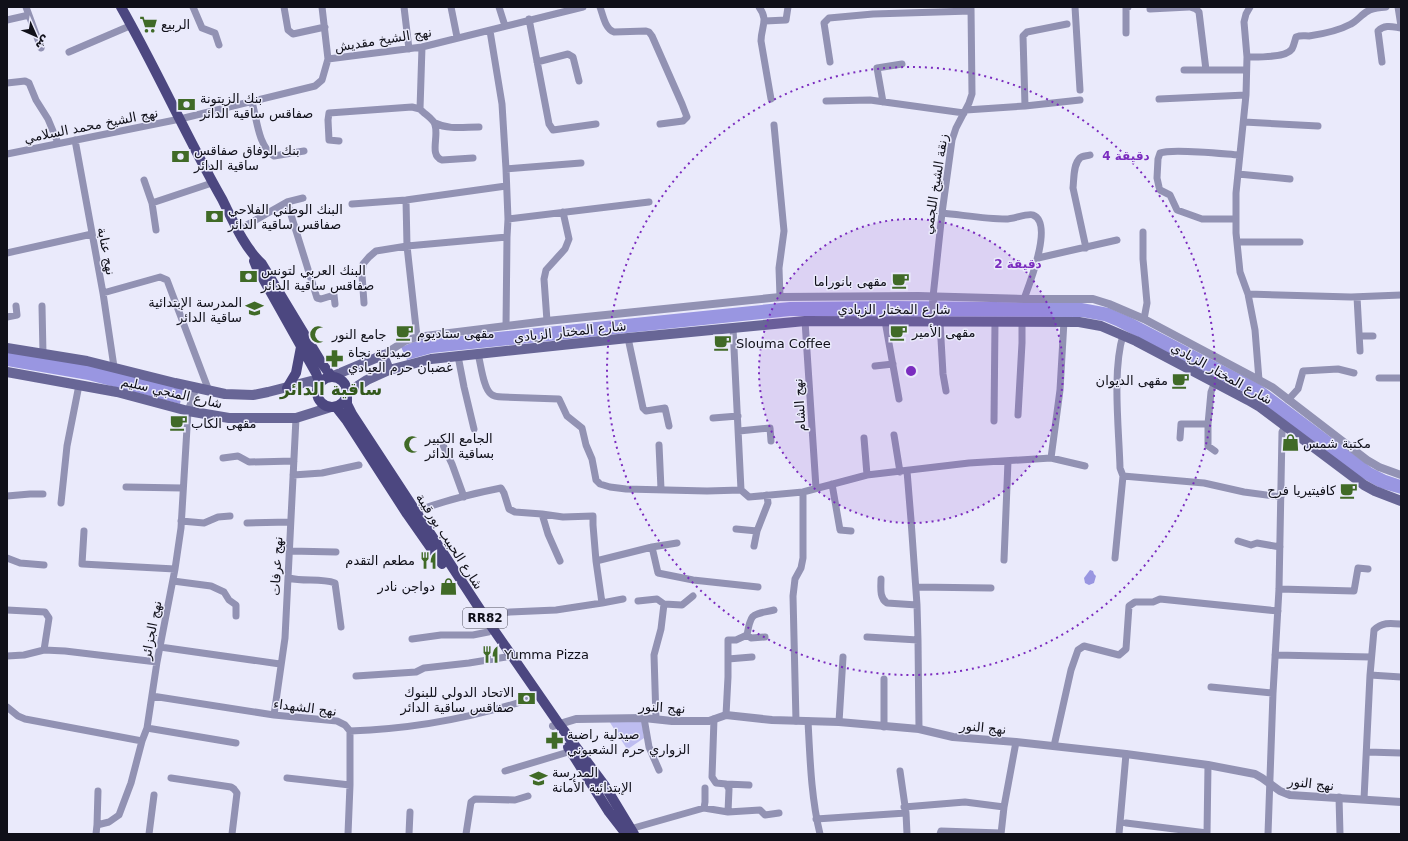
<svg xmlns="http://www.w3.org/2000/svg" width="1408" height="841" viewBox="0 0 1408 841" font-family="'DejaVu Sans',Vazirmatn,sans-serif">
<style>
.grass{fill:#bebdf0}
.water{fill:#9996e1}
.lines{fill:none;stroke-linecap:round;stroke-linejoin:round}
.minor{stroke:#9292b3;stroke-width:7}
.tertiary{stroke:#9292b3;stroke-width:8}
.secondary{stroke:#686696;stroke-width:10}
.primary{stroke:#4c4780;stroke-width:10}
.ring{fill:none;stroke:#7b2cbf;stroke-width:2;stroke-dasharray:2 4}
.labels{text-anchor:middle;stroke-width:3;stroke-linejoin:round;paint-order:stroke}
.shield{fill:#eaeafb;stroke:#51515d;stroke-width:1}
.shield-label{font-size:12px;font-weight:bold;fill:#101019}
.poi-label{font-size:13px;fill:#101019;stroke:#eaeafb;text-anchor:start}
.street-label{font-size:13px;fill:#101019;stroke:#eaeafb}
.district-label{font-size:17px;font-weight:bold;fill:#33591c;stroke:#eaeafb}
.centre{fill:#7b2cbf;stroke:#eaeafb;stroke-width:2}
.ring-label{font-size:12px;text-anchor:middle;font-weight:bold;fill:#7b2cbf;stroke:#eaeafb;stroke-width:3;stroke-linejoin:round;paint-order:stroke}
</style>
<rect width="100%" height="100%" fill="#eaeafb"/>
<!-- grass -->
<path class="grass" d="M609,721h33l2,17 -16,11h-1z"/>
<!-- water -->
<path class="water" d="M894,301l188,2 27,5 21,9 131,68 111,83 14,7 15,5v14l-21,-6 -25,-14 -101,-77 -138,-71 -12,-5 -22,-4 -292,-1 -358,37 -25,7 -6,-13 13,-5 15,-3 361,-37z
M7,351l83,14 93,24 -3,15 -92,-24 -81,-14z
M1090,570l3,1 1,3 2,2 -2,7 -5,2 -4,-2 -1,-5z"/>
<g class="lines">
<!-- minor -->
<path class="minor" d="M26,7l15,41
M193,7l9,21 13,5 4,12
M284,7l4,23 5,4 32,-7
M322,7l6,52
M404,7l5,42
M451,7l6,30
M499,7l6,19
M600,7c3,8 5,22 14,25l32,-1 3,1 3,4 30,68 5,13 -4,4 -23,3
M759,7c10,13 2,20 2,34l10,58
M1075,7l5,83
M1190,7l6,2 3,3 7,58
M1250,7l-4,7 -2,8 3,35 -1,38 -10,98v40l4,39 8,22 7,36 4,50
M1398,7l3,19
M1150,9l39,-2
M529,19l20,105 4,6 43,-6
M7,20l22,-5
M765,21l21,-1 2,-13
M490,31l12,73 4,65 2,50 -1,18 -1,89
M1126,33v-26h2
M69,52l63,-27
M1247,57c10,0 39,1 45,-8 2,-4 3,-9 4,-12 5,-2 8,-1 13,-1 14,-2 29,-5 42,-12 6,-3 11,-10 17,-13 5,-3 12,-3 18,-4
M537,62l31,-8 5,3 6,24
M830,62l-6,-39 5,-5 44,-4 98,-3
M1382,62l-4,-31c7,-7 15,-4 23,-3
M1184,70h62
M7,83l18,-2 4,2 7,17 12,19 10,24
M1159,99l87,-4
M826,101l44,-1 94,13
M252,102c5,17 6,44 22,54l30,-5
M883,102l-6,-34 25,-4
M1025,106l-2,-70 4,-4 40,-8
M420,109c4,5 14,10 15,16 4,12 -6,30 7,35l31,-2
M966,110l59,-4 55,-6
M1244,122l74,4
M435,123c14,7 29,4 44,4
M774,125l10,106 -5,37 1,29
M75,140l28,153 11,74
M339,141l-10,-1 -1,-20 1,-7 83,-6 8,2 2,-62
M7,154l173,-35 135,-33 7,-6 6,-21 94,-12 161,-40
M506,169l75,-6
M1238,174l52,5
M144,180l8,23 4,27
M406,200l1,46 10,91
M287,202l30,96 4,1 13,-4 1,9
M152,203l60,-20
M352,204l54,-4 100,-14
M942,213c21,2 43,6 64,6 7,0 22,-6 27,-4 21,8 -4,70 -9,84
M508,219l141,-17
M1236,219h-34l-25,-9 -7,-15 -10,-5 -1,-3 -2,-9 1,-19 2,-6c12,-5 64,1 79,2
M238,230l49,-28 16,-4
M1143,232v27l4,44 -3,16
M1237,242h63
M1086,248l-13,-60c1,-8 0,-24 7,-30 2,-2 7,-2 10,-3
M7,253l85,-19
M1038,258l79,-18
M103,293l57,-16 7,3 42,111
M1248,294l103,3 50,-2
M933,297l9,-84 10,-73 4,-12 13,-25 3,-9 -1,-87
M1357,297l3,54
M364,303l-2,-28 1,-11 6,-7 7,-6 31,-5 100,-9
M42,306l1,48
M7,317l10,-2 -1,-9
M547,321l-3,-42 2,-9 19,-21 4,-10 -6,-27
M805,321l11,167
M885,321l14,78
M940,322l3,52 3,17
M733,328l8,162 8,7 54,-5 64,-17 102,-12 82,-5 34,8
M1123,335c-11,37 -4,94 -3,133l3,8 81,7 40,9 37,5
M1360,336h13
M628,338l15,70 3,3 19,-3 4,18
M478,354c3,10 5,34 13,40 3,3 8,3 12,3l56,2 8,17 15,12 4,17 6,14 4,21 4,4 10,3 16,2 81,2 34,-1
M458,356l6,31 10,42
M875,366l18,-2
M1379,378h22
M1288,400l10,-11 5,-18 35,-2 16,4
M1018,415l4,-72v-21
M713,418l25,-2
M994,421l1,-99
M1208,424v22l7,5
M739,431l31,-3 1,13
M894,435l6,37
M864,438l3,37
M1180,438l1,-14h27l3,-32 4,-10
M441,441l11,23 12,33
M659,445l2,44
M223,458l15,-2 11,6 45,-1
M1051,458l9,-68 4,-69
M907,471l4,49 6,85 1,35 1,89
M293,475l29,-2 37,-8
M832,484l8,46 11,1
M126,487l56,1
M7,496l23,-2h13
M61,503l6,-57 12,-61
M411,513c29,-11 59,-19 90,-25l3,5 5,16 6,3 27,2 21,3 30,-1v9l3,36
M542,514l6,20 12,27
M181,521l23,2 14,-6 12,-1
M247,523l43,-1
M736,529l21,2
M84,531l-2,33 93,5
M1238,541l13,4 6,-2 23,4
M754,546l3,-15 11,-28 -1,-8
M652,547l25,-4
M290,551l46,1
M7,558l13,5 24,2
M1115,558l8,-82
M1004,560l4,-99
M289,578c15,4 31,0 46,5l6,44
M881,579c0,8 -2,19 6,24l30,2
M173,581l38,5 13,6 5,8 7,5v11
M916,587l75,1
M1279,589l75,2 4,-23 10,1
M638,601l19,-2 7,5
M602,603l21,-4
M7,610l38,2 4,6 -5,32
M482,622l20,-9 8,-1 46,-2 46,-7 -6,-42 56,-14 6,26 35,7 65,7
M747,635l4,3 14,-1
M867,637l51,3
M412,639l29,-4h32l15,-3
M160,647l120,17
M1275,655l96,2
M7,656l17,-1 20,-5 21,1 92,11
M728,659l24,-2
M1370,675l31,2
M356,676l60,-4 8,-4 45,-5 37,-6
M884,679v48
M1211,687l62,6
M152,696l122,19 63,6 8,4 5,6v54l-2,49
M7,707l11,9 7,3 117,22
M274,715l11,-77 11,-220
M726,715l2,-38v-37h8l11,-5c4,-23 5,-20 27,-25
M644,718l5,29 10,23
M656,719l-2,-64 7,-26 3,-25 18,1 11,-9
M714,719l-2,58 4,6 10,1 3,5 -1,23 32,-2 5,5 14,-2
M796,721l-3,-125 2,-17 6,-11 2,-10v-66
M808,721c2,37 3,76 12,113
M839,722l4,-65
M147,728l89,15
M350,731c64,-2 123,-13 183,-33
M1054,746l17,-76 7,-20 6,-4 35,9 7,-6 3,-43 6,-4h18l7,-3 118,12
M1367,752l34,1
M505,771l60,-18 5,-4
M900,771l6,42 1,21
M171,778l60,9 3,2 3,4 -5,41
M287,778l63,7
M726,784l23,1
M1339,797l1,37
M1364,799l6,-124 4,-45c8,-8 16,-7 27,-6
M904,807l61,-5 39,5
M704,808l1,-6v-14
M816,819l90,-6
M1126,823l81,10
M97,825l1,-34
M630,829l74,-21 24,4
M96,834l1,-9 12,-3 10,-7 12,-32 11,-42 5,-13 10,-66 18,-93 6,-41 7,-117 8,-23
M149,834l5,-39
M409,834l1,-22
M466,834l5,-32 4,-3 40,1 13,-4
M940,834l1,-3 60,2
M1001,834l3,-27 12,-65
M1119,834l7,-80
M1207,834l1,-69
M1268,834l5,-141 6,-104 3,-157 3,-6"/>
<!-- tertiary -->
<path class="tertiary" d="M933,297l1,25
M383,355l22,-14 12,-4 130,-16 233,-24 138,-1 106,3h69l16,5 35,15 115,61 13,7 95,73 12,7 22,8
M553,726l23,-7 68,-1 28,3h37l17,-6 46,5 67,2 80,7 34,8 63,5 110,12 82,11 47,9 7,4 18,13 10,4 111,7"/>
<!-- secondary -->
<path class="secondary" d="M7,348l80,13 88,22 50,11 28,1 15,-3 43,-11 8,4
M7,372l110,20 71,19 41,7h67l35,-11
M333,376l50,-21 6,15
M347,393l20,-13 22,-10 42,-11 197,-21 177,-17 274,1 22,4 35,15 112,59 12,7 104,78 11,6 26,10"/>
<!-- primary -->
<path class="primary" d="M121,7c36,63 65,129 101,192 11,22 22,48 40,65l61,101 9,12
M254,261l2,5 60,107 4,11
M317 392a15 15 0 1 1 30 0a15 15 0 1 1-30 0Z
M287,388l9,-15 5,-26
M347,396v8l5,10 135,206 72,104 46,62 29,48
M336,407l11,14 60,93 35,50
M568,747l41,65 17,22"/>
</g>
<!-- distance rings -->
<circle cx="911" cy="371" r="152" fill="#7b2cbf" fill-opacity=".12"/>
<g class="ring">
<circle cx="911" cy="371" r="152"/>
<circle cx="911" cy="371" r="304"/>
</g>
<!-- icons -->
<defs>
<symbol id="supermarket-bare" viewBox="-9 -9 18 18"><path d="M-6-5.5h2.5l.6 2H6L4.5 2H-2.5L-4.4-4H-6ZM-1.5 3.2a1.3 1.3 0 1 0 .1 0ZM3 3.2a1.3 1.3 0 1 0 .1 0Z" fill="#406a27" stroke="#eaeafb" stroke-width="2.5" paint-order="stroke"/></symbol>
<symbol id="bank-bare" viewBox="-9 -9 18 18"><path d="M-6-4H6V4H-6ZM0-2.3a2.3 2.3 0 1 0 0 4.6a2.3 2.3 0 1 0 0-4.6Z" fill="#406a27" stroke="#eaeafb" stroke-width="2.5" paint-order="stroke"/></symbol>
<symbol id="cafe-bare" viewBox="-9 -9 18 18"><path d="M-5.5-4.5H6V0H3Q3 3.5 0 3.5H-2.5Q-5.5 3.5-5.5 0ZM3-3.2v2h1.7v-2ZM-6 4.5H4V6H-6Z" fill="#406a27" stroke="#eaeafb" stroke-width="2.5" paint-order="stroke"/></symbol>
<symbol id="school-bare" viewBox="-9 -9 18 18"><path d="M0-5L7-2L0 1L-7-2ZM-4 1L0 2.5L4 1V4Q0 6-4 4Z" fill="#406a27" stroke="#eaeafb" stroke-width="2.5" paint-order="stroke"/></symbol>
<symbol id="mosque-bare" viewBox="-9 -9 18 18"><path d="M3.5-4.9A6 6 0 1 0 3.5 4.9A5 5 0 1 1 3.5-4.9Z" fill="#406a27" stroke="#eaeafb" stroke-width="2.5" paint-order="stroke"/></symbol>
<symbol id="pharmacy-bare" viewBox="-9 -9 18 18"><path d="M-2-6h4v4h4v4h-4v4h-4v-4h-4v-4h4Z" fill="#406a27" stroke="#eaeafb" stroke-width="2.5" paint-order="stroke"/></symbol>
<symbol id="shop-bare" viewBox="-9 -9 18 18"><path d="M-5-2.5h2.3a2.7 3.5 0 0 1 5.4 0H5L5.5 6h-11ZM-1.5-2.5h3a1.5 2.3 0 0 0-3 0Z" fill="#406a27" stroke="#eaeafb" stroke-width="2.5" paint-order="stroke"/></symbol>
<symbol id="restaurant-bare" viewBox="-9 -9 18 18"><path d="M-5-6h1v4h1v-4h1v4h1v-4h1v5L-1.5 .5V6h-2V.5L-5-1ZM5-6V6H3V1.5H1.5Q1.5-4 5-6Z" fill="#406a27" stroke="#eaeafb" stroke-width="2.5" paint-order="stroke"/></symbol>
</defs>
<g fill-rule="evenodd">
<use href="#supermarket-bare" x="136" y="12" width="25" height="25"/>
<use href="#bank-bare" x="174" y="92" width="25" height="25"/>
<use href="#bank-bare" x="168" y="144" width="25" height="25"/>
<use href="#bank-bare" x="202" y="204" width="25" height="25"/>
<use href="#bank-bare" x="236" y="264" width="25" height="25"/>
<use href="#cafe-bare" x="888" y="268" width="25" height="25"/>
<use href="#school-bare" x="242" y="296" width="25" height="25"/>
<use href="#cafe-bare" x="886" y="320" width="25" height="25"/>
<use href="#cafe-bare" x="392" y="320" width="25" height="25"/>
<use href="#mosque-bare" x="306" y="322" width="25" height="25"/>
<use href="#cafe-bare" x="710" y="330" width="25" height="25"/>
<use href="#pharmacy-bare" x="322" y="346" width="25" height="25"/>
<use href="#cafe-bare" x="1168" y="368" width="25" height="25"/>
<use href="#cafe-bare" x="166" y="410" width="25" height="25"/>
<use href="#shop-bare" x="1278" y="430" width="25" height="25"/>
<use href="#mosque-bare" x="400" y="432" width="25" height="25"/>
<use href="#cafe-bare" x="1336" y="478" width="25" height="25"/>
<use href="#restaurant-bare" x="416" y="548" width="25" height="25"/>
<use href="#shop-bare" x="436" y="574" width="25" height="25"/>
<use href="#restaurant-bare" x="478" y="642" width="25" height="25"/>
<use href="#bank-bare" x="514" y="686" width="25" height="25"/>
<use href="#pharmacy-bare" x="542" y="728" width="25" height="25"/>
<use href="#school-bare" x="526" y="766" width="25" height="25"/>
</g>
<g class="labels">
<!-- shield labels -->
<rect class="shield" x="463" y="608" width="44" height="20" rx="3"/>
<g class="shield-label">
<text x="485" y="622">RR82</text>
</g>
<!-- poi labels -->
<g class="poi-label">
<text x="161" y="29">الربيع</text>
<text x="200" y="103">بنك الزيتونة<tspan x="200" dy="15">صفاقس ساقية الدائر</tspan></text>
<text x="194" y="155">بنك الوفاق صفاقس<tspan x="194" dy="15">ساقية الدائر</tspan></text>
<text x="228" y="214">البنك الوطني الفلاحي<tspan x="228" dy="15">صفاقس ساقية الدائر</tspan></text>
<text x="261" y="275">البنك العربي لتونس<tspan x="261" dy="15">صفاقس ساقية الدائر</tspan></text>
<text x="887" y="286" text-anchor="end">مقهى بانوراما</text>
<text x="242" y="307" text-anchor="end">المدرسة الإبتدائية<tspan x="242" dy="15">ساقية الدائر</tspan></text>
<text x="912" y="337">مقهى الأمير</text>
<text x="417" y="338">مقهى ستاديوم</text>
<text x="332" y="339">جامع النور</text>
<text x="736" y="348">Slouma Coffee</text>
<text x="348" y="357">صيدلية نجاة<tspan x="348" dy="15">غضبان حرم العيادي</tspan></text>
<text x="1168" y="385" text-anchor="end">مقهى الديوان</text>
<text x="191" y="428">مقهى الكاب</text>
<text x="425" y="443">الجامع الكبير<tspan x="425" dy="15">بساقية الدائر</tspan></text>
<text x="1303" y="448">مكتبة شمس</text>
<text x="1336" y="495" text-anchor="end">كافيتيريا فرح</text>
<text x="415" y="565" text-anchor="end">مطعم التقدم</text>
<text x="435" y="591" text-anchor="end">دواجن نادر</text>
<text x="504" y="659">Yumma Pizza</text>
<text x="514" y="697" text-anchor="end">الاتحاد الدولي للبنوك<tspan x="514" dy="15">صفاقس ساقية الدائر</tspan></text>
<text x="567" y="739">صيدلية راضية<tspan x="567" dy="15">الزواري حرم الشعبوني</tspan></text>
<text x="552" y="777">المدرسة<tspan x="552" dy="15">الإبتدائية الأمانة</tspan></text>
</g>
<!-- street labels -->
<g class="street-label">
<text transform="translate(383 39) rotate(-9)" y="5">نهج الشيخ مقديش</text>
<text transform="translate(91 125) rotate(-11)" y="5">نهج الشيخ محمد السلامي</text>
<text transform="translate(935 184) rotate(-81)" y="5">زنقة الشيخ اللجمي</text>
<text transform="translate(107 251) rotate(79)" y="5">نهج عنابة</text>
<text x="894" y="314">شارع المختار الزيادي</text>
<text transform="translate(570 331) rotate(-6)" y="5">شارع المختار الزيادي</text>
<text transform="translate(1222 373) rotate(29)" y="5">شارع المختار الزيادي</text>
<text transform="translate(172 392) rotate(13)" y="5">شارع المنجي سليم</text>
<text transform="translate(799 405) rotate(-94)" y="5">نهج الشام</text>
<text transform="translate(450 541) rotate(57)" y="5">شارع الحبيب بورقيبة</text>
<text transform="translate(276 566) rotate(-87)" y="5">نهج عرفات</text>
<text transform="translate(151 630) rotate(-79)" y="5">نهج الجزائر</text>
<text transform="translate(305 707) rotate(7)" y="5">نهج الشهداء</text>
<text transform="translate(662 707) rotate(3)" y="5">نهج النور</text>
<text transform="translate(983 727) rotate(5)" y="5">نهج النور</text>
<text transform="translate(1311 783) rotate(6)" y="5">نهج النور</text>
</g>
<!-- district labels -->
<g class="district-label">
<text x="331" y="395">ساقية الدائر</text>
</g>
</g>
<circle cx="911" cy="371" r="6" class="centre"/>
<g class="ring-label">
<text x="1126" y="160">4 دقيقة</text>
<text x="1018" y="268">2 دقيقة</text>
</g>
<!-- border -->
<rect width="1408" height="841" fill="none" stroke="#101019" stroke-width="16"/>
<!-- north arrow -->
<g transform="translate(36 36) rotate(135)" stroke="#eaeafb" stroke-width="3" paint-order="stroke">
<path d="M0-3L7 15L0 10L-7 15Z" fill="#101019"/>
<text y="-6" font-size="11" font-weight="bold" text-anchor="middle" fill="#101019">ش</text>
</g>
</svg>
